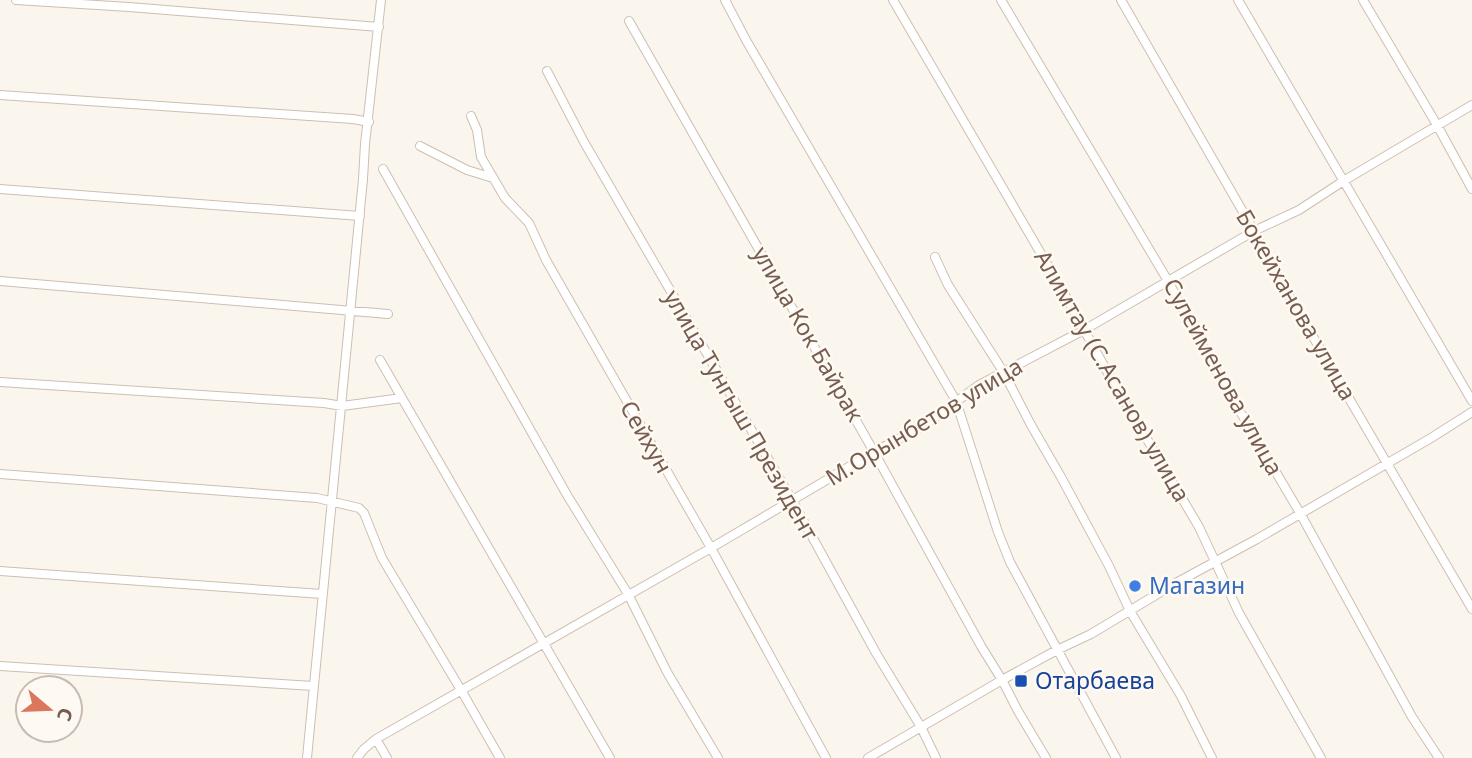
<svg xmlns="http://www.w3.org/2000/svg" width="1472" height="758" viewBox="0 0 1472 758" font-family="'Noto Sans',sans-serif">
<style>
.lines{fill:none;stroke-linecap:round;stroke-linejoin:round}
.minor-casing{stroke:#cdbeb2;stroke-width:10}
.minor{stroke:#fff;stroke-width:8}
.shop-dot{fill:#3f7fe0;stroke:#fefaf3;stroke-width:2.5}
.transit-dot{fill:#1a4fb4;stroke:#fefaf3;stroke-width:2.5}
.labels{text-anchor:middle;stroke-width:5;stroke-linejoin:round;paint-order:stroke}
.street-label{font-size:23px;fill:#765d50;stroke:#fefaf3}
.shop-label{font-size:23px;fill:#366cbe;stroke:#fefaf3;text-anchor:start}
.transit-label{font-size:23px;fill:#164399;stroke:#fefaf3;text-anchor:start}
</style>
<rect width="100%" height="100%" fill="#fbf6ed"/>
<g class="lines">
<defs>
<path id="minor" d="M16,0l113,7 250,20
M725,0l21,40 210,361 42,131 12,30 106,196
M893,0l168,288 48,87 90,152 40,86 82,145
M1001,0l167,281 47,88 85,144 112,204 27,41
M1121,0l133,231 23,44 195,334
M1238,0c78,134 157,267 234,401
M1363,0l74,125 35,64
M629,21l245,431 107,194 21,34 16,31 28,47
M547,71l37,71 208,358 84,153 45,74 15,31
M0,95l353,24 16,3
M471,116l6,14 4,27 24,41 24,25 17,37 165,288 115,210
M420,146l47,24 26,8
M383,169l184,326 61,99 39,78 51,86
M0,189l360,27
M935,257l13,28 56,88 27,52 30,52 48,89 21,45 51,85 31,62
M0,281l388,33
M380,360l230,398
M0,382l324,21 18,3 60,-8
M0,474l317,24 42,10 5,5 18,45 79,132 39,68
M0,571l322,23
M0,666l313,20
M376,739l11,19
M307,758c18,-193 37,-386 56,-579l2,-35 16,-144
M357,758l7,-9 12,-10 335,-191 163,-96 49,-26 56,-41 105,-55 170,-99 45,-21 46,-30 127,-75
M868,758l134,-78 55,-30 34,-16 83,-50 83,-45 174,-101 41,-26"/>
</defs>
<!-- minor casing -->
<use href="#minor" class="minor-casing"/>
<!-- minor -->
<use href="#minor" class="minor"/>
</g>
<!-- markers -->
<circle class="shop-dot" cx="1135" cy="586" r="7"/>
<rect class="transit-dot" x="1014" y="674" width="14" height="14" rx="3.5"/>
<g class="labels">
<!-- street labels -->
<g class="street-label">
<text transform="translate(1296 305) rotate(60)" y="8">Бокейханова улица</text>
<text transform="translate(808 334) rotate(60)" y="8">улица Кок Байрак</text>
<text transform="translate(1112 376) rotate(60)" y="8">Алимтау (С.Асанов) улица</text>
<text transform="translate(1223 377) rotate(61)" y="8">Сулейменова улица</text>
<text transform="translate(741 415) rotate(60)" y="8">улица Тунгыш Президент</text>
<text transform="translate(924 422) rotate(-31)" y="8">М.Орынбетов улица</text>
<text transform="translate(646 437) rotate(60)" y="8">Сейхун</text>
</g>
<!-- shop labels -->
<g class="shop-label">
<text x="1149" y="594">Магазин</text>
</g>
<!-- transit labels -->
<g class="transit-label">
<text x="1035" y="689">Отарбаева</text>
</g>
</g>
<!-- north arrow -->
<g transform="translate(49 709) rotate(109)"><circle r="33" fill="#fefaf3" stroke="#c8bbb2" stroke-width="2"/>
<path d="M0-5L12 26L0 18L-12 26Z" fill="#db775c"/>
<text y="-10" font-size="19" font-weight="bold" text-anchor="middle" fill="#765d50">С</text>
</g>
</svg>
